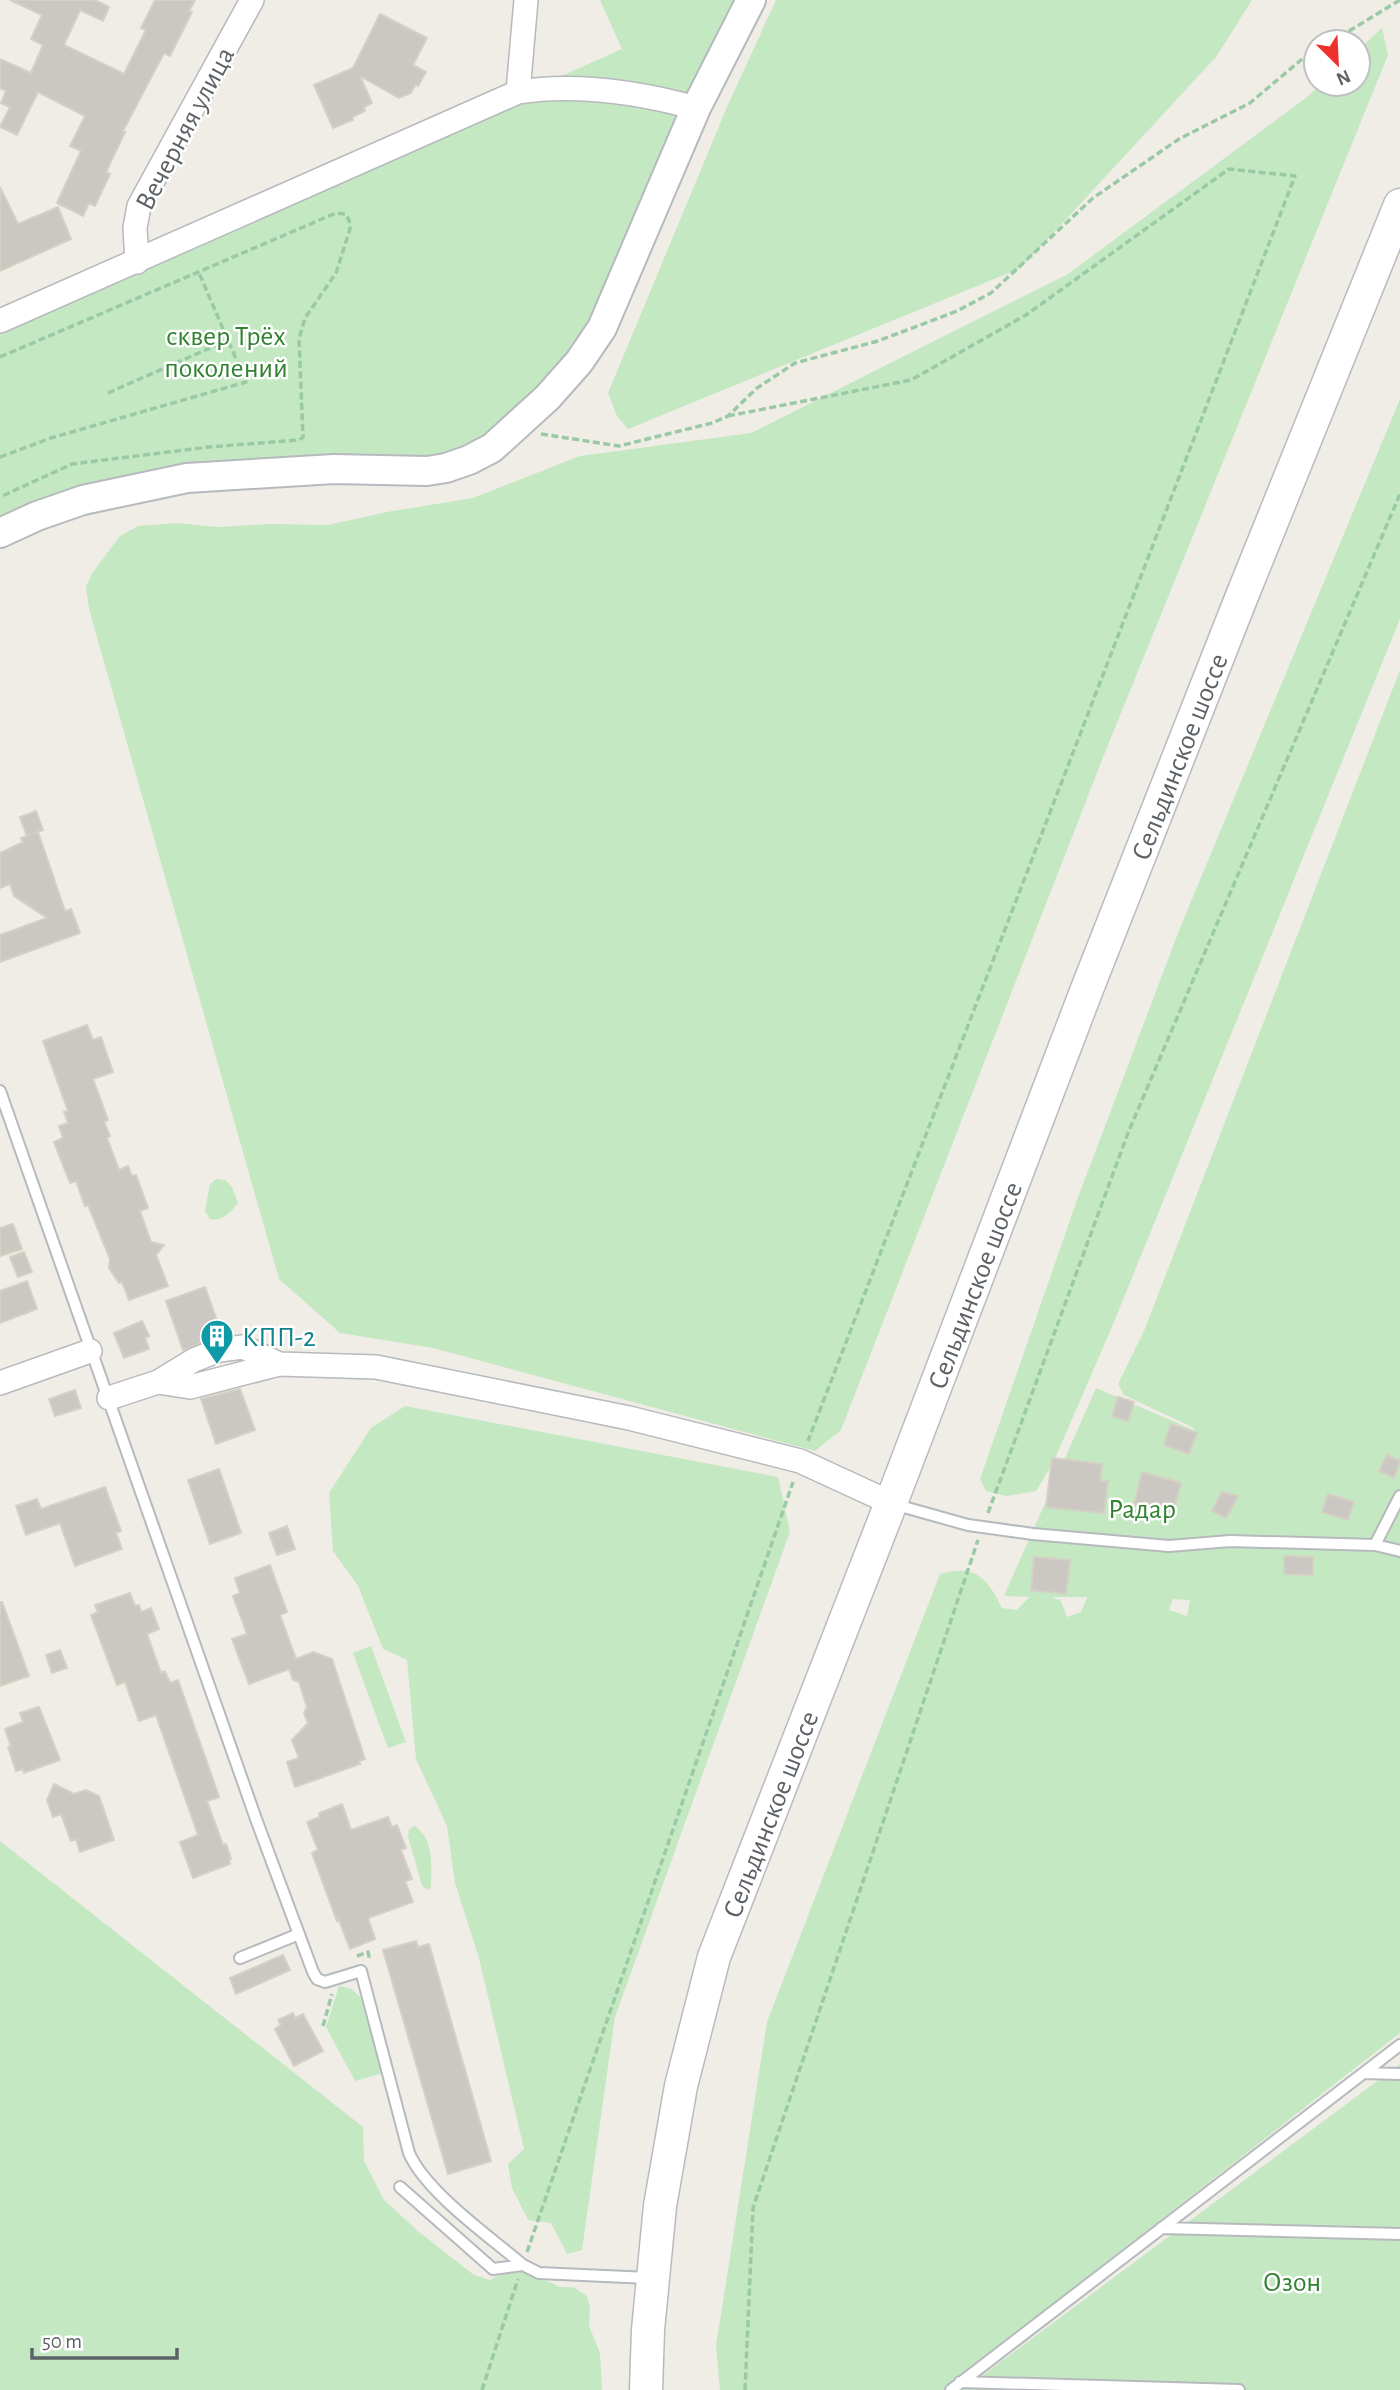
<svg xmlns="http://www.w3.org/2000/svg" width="1400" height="2390" viewBox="0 0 1400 2390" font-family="'Alegreya Sans',sans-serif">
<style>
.green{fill:#c4e8c2;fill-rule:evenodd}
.building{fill:#cbc8c3;stroke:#d5cfc4;stroke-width:2}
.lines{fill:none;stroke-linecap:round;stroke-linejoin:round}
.service-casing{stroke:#b6b9bd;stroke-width:14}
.minor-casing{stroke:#b6b9bd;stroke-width:26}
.tertiary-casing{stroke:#b6b9bd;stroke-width:32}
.secondary-casing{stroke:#b7bbc0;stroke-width:35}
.path{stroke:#9ac9a5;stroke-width:3.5;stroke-dasharray:7 3.5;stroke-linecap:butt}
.service{stroke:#fff;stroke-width:10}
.minor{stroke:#fff;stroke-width:23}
.tertiary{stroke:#fff;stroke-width:28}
.secondary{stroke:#fff;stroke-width:32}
.labels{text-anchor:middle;stroke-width:5;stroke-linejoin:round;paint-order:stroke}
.street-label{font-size:28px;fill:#5d6267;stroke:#fff}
.park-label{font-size:28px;fill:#328231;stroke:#fff}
.culture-label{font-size:28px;fill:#0d838f;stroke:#fff;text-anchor:start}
</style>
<rect width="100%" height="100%" fill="#f0ede6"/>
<!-- green -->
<path class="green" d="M600,0h136l-141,320 -21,34 -87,83 -32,17 -36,5h-167l-55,6 -197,54v-193l622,-277z
M776,0h476l-36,57 -195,211 -393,161 -11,-13 -9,-23 119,-286z
M1382,28l6,27 -286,705 -261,670 -26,21 -382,-103 -93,-15 -61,-54 -190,-670 -3,-23 7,-14 27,-36 18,-10 39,-3 41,4 52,-3 58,1 59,-13 86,-14 107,-42 171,-23 317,-159 239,-177 14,-13h37v-34z
M1400,399v220l-286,703 -60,139 -18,30 -30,5 -20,-5 -6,-12 97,-279 103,-272z
M1400,670v1363l-457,357h-223l-4,-44 51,-324 173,-448c35,-10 47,3 62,34l15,2 12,-13 -25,-1 92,-208 100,43 -4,-4 -68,-32 -6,-11 26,-53zM1052,1597h34l1,1 -6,14 -14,5 -6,-16zM1173,1599l17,1 -3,16 -18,-6z
M216,1179l9,1 7,7 6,16c-7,9 -16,19 -28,16l-5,-8 5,-27z
M405,1406l373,71 12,55 -175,485 -33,233 -15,4 -16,-31 -23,-3 -16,-32 -4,-24 16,-15 -45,-191 -24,-75 -8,-57 -31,-67 -9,-99 -24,-11 -25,-63 -25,-35 -4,-58 42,-65z
M371,1646l35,96 -18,6 -35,-95z
M415,1826c20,15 16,39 16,61l-3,3 -6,-4 -14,-50 1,-7z
M0,1841l363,286 1,34 20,39 35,32 55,43 16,5 18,-10 24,4 28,13h13l14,9 3,12 -1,18 11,27 2,37h-602z
M339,1986l13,3 10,10 20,73 -2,2 -25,7 -29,-54z
M1400,2064v326h-437z"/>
<!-- building -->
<path class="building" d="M10,0h85l14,7 -6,14 -23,-11 -16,35 60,29 22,-44 -5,-2 14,-28h40l-6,11 3,1 -22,44 -6,-3 -41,78 2,1 -19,40 4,2 -15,32 -6,-3 -6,13 -26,-13 24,-52 -11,-5 15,-30 -47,-24 -21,43 -17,-8 10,-20 -9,-4 5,-12 -6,-3v-29l31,14 12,-28 -12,-6 11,-24z
M380,14l47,24 -14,27 13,7 -8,14 -2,-2 -5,9 -12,5 -39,-22 12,27 -8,4 1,4 -13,6 1,3 -20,8 -19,-43 39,-17z
M0,187l18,37 40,-17 13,32 -71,32z
M36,811l7,19 -16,6 -7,-19z
M38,832l27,79 6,-2 9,24 -80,29v-27l47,-17 -33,-22 -4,-12 -10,4v-35l23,-11 -2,-4z
M87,1025l6,15 8,-3 12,35 -20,7 15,41 -4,2 6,14 -3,2 12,32 9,-4 4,10 4,-1 12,33 -8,3 11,31 13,3 -8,10 12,31 -39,14 -7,-18 -3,1 -10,-15 1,-9 -22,-54 -3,1 -9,-25 -6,2 -16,-41 9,-4 -4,-12 9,-3 -4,-11 4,-1 -25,-70z
M13,1224l9,25 -22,7v-28z
M24,1252l8,20 -14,5 -8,-20z
M27,1281l10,28 -37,14v-32z
M205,1287l17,48 -39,15 -17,-49z
M142,1321l7,15 -4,2 4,11 -25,9 -10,-25z
M240,1389l15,41 -39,14 -15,-45z
M75,1390l6,18 -26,8 -6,-17z
M1118,1397l16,5 -6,19 -16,-5z
M1171,1424l26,9 -8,21 -25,-9z
M1387,1455l13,6 -6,17 -15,-7z
M1052,1458l50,6 -2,17h8l-4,32 -58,-6z
M219,1469l22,64 -31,11 -22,-64z
M1142,1472l39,11 -8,29 -7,-2 -2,5 -30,-10z
M105,1487l16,44 -5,2 6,16 -47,17 -15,-43 -34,12 -10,-29 21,-7 4,10z
M1222,1492l16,4 -12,22 -14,-7z
M1328,1494l26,8 -6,18 -26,-8z
M287,1526l8,23 -18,6 -8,-22z
M1284,1556l29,1v18l-29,-1z
M1034,1557l36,3 -4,34 -35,-4z
M270,1565l17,47 -7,3 16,44 17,-7 19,7 33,100 -6,2 1,3 -65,23 -8,-25 12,-4 -7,-18 16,-17 -4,-10 3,-6 -8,-25 -6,-2 -4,-11 -40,15 -17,-45 15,-5 -14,-38 7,-3 -5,-15z
M130,1593l5,13 4,-1 2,7 10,-4 8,21 -12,5 14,39 4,-2 5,12 8,-3 41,117 -12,4 16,44 3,-1 5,15 -2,1 1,4 -37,14 -13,-36 18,-7 -42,-120 -17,6 -14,-39 -8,3 -26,-70 7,-3 -3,-7z
M0,1602h2l27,74 -29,10z
M60,1650l7,18 -15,5 -6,-18z
M39,1707l21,53 -36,13 -1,-4 -7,2 -8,-24 3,-1 -6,-17 18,-7 -3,-9z
M54,1784l20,10 12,-4 13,6 15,44 -34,12 -4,-13 -5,2 -10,-27 -8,3 -6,-17z
M342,1804l9,26 37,-13 4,10 5,-2 9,23 -5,2 11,29 -7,2 8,21 -45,16 7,21 -25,10 -11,-29 -2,1 -25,-68 6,-3 -11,-28 13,-5 -1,-4z
M416,1941l2,6 11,-3 62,217 -43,13 -65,-224z
M283,1955l7,15 -54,24 -6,-16z
M293,2013l2,5 8,-4 20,37 -29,15 -19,-37 6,-4 -3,-5z"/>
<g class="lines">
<defs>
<path id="service" d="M0,1091l256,728 57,153 4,7 8,3 36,-11 48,182c17,39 80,83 114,112l16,8 110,5
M893,1504l75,21 65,9 136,12 61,-5 145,4 25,6
M1375,1545l25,-49
M240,1958l59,-24
M1364,2073l36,1
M400,2187l93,82 30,-4
M1161,2228l239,6
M960,2382l279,8
M951,2390l449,-345"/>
<path id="minor" d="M518,92l8,-92
M137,262l-2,-34 4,-22 113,-206
M0,321l518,-229c59,-9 120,0 178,16
M158,1382l32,5 89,-23
M0,1383l90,-32
M109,1398l49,-16 36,-22 25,-10 24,-3 36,17 97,3 253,51 171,43 91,42"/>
<path id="tertiary" d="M0,533l37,-17 46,-16 104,-22 147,-9 93,2 19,-3 23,-8 23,-12 55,-50 32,-36 23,-34 94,-220 55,-108"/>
<g id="secondary">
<path id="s1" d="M646,2390l2,-60 12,-124 21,-120 33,-129 177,-454 196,-514 153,-388 160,-396"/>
</g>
</defs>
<!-- service casing -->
<use href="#service" class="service-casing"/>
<!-- minor casing -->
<use href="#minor" class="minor-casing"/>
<!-- tertiary casing -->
<use href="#tertiary" class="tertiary-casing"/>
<!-- secondary casing -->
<use href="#secondary" class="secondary-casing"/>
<!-- path -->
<path class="path" d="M1331,42l69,-42
M0,357l336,-144 9,1 4,6 1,9 -14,44 -31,45 -6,21 4,98 -4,3 -90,7 -137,17 -72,33
M108,393l120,-53
M728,416l183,-36 115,-65 203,-146 66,7 -487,1265
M541,434l78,12 93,-23 16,-7 29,-28 38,-25 83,-22 79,-30 34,-18 102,-95 86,-59 71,-36 51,-43 15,-9
M0,457l51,-19 195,-56 -47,-109
M988,1513l140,-380 272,-639
M357,1956l11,-4 2,9
M323,2026l9,-32
M527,2252l266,-770
M482,2390l36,-111
M745,2390l8,-182 225,-668"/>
<!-- service -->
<use href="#service" class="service"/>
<!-- minor -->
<use href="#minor" class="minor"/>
<!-- tertiary -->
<use href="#tertiary" class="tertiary"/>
<!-- secondary -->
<use href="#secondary" class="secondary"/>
</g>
<!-- icons -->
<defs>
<symbol id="building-pin" viewBox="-11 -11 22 30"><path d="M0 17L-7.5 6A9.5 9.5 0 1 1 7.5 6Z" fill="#0f9aa8" stroke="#fff"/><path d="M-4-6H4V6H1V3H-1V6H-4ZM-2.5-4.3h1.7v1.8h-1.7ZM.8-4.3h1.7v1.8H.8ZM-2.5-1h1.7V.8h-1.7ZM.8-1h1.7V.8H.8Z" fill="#fff"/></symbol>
</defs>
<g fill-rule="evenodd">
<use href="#building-pin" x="198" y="1317" width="38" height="52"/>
</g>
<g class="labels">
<!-- street labels -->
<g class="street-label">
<text transform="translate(184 128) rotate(-62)" y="10">Вечерняя улица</text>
<text dy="10" stroke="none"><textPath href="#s1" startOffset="1727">Сельдинское шоссе</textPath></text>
<text dy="10" stroke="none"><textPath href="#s1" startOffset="1160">Сельдинское шоссе</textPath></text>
<text dy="10" stroke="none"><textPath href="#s1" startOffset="593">Сельдинское шоссе</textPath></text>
</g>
<!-- park labels -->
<g class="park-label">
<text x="226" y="345">сквер Трёх<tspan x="226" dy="32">поколений</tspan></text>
<text x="1142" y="1518">Радар</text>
<text x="1292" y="2291">Озон</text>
</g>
<!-- culture labels -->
<g class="culture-label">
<text x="242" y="1346">КПП-2</text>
</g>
</g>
<!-- north arrow -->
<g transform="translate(1337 63) rotate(156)"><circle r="33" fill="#ffffff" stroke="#bec0c2" stroke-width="2"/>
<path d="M0-5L12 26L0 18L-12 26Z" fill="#ef312d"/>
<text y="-10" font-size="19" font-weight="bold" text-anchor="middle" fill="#5d6267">N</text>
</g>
<!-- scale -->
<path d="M32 2348v10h145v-10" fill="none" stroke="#5d6267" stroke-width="3.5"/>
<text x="42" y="2348" font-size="21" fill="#5d6267" stroke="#ffffff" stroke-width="5" paint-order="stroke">50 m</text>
</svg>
